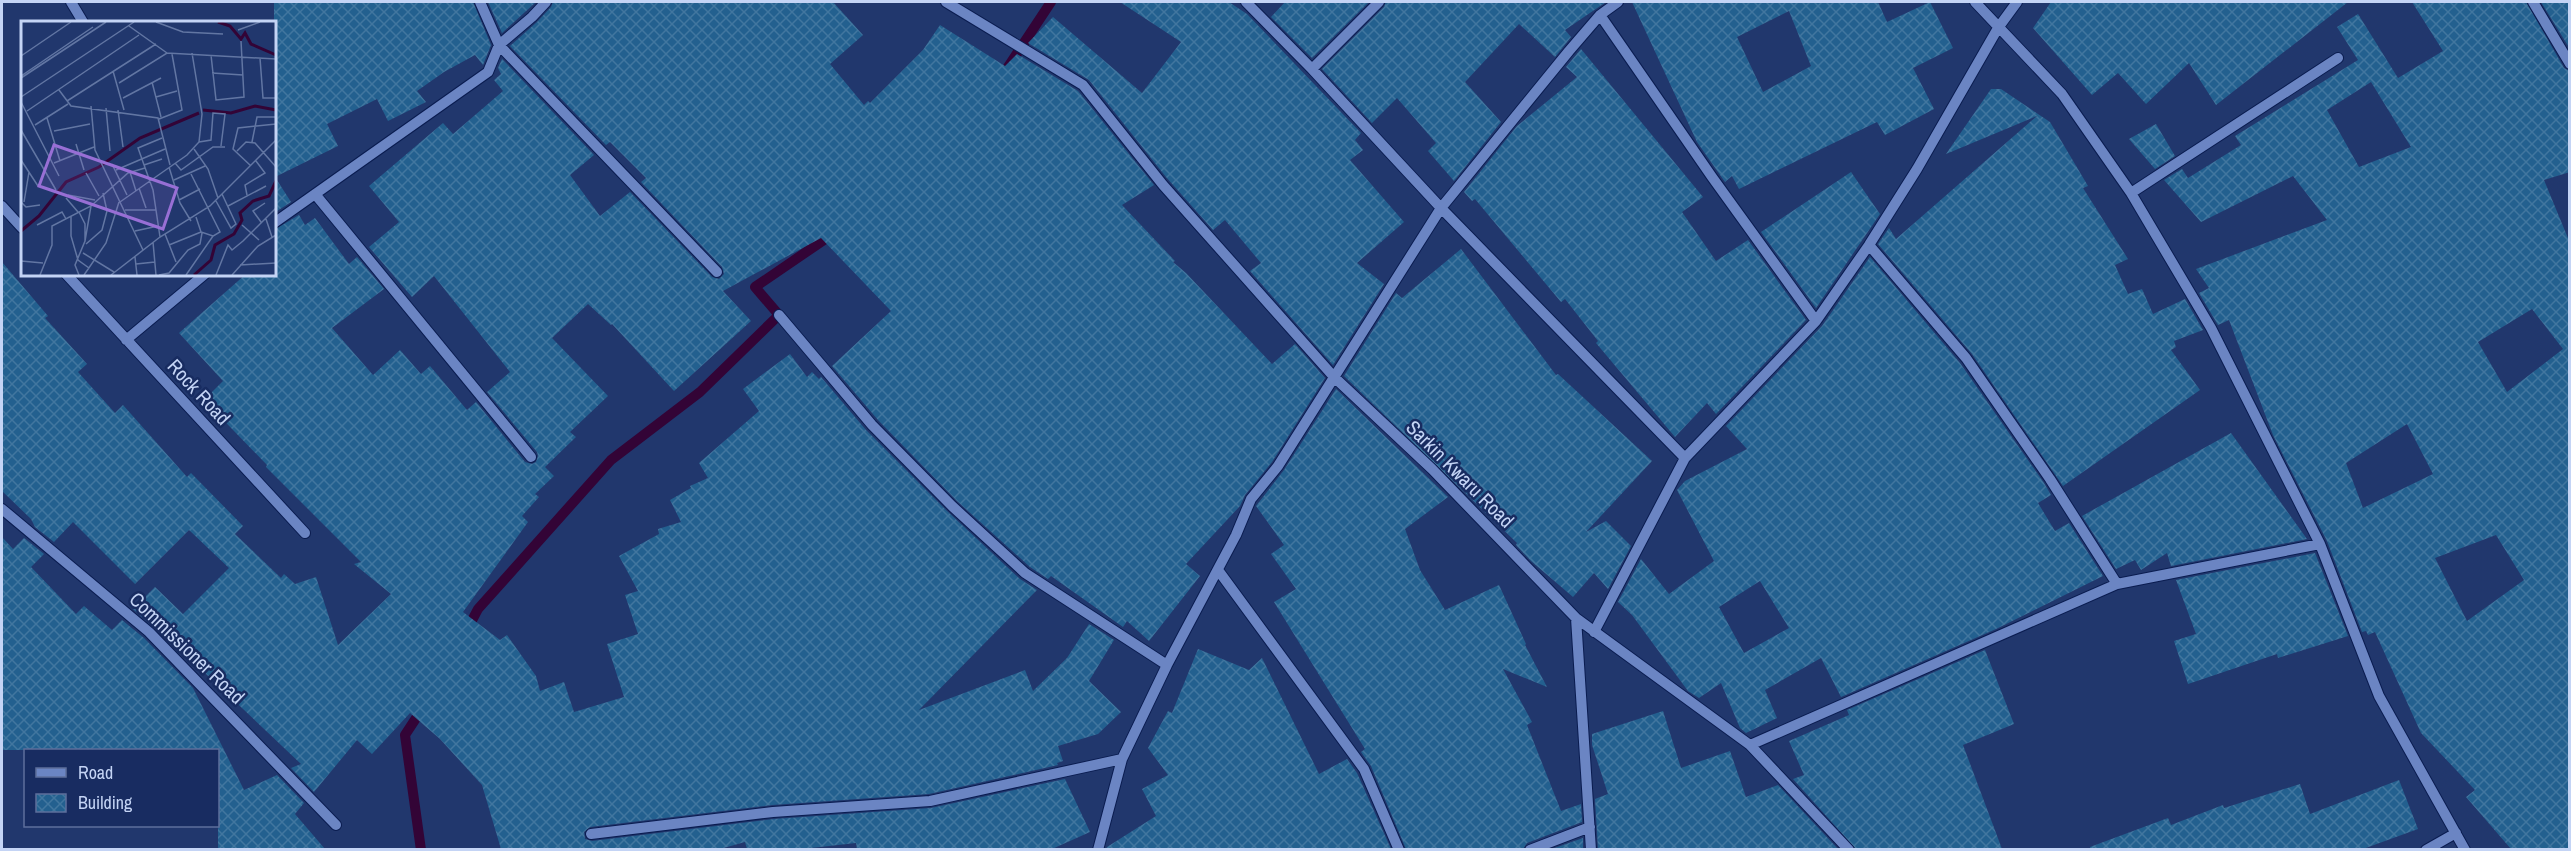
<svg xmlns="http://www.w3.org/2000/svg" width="2571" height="851" viewBox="0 0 2571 851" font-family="'Archivo Narrow',sans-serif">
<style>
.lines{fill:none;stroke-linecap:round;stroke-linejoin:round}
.stream{stroke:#330436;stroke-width:10}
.building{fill:url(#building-cross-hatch);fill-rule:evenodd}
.minor-casing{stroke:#0a1c50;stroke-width:12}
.minor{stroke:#6b85c3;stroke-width:10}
.labels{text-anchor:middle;stroke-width:5;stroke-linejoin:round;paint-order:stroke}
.street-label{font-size:20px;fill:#c4d4f5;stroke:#182c61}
.inset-river{fill:none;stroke:#330436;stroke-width:3}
.inset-road{fill:none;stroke:#6276a3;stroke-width:1.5}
.view{fill:#986fd5;fill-opacity:0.15;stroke:#986fd5;stroke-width:3}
.inset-edge{fill:none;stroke:#c4d4f5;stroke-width:3}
</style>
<defs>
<pattern id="building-cross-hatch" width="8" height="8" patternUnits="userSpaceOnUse" patternTransform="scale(1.5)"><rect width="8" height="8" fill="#23608f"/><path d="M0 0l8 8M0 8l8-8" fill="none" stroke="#41769f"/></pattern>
</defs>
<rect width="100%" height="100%" fill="#21376d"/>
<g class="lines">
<!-- stream -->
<path class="stream" d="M1008,67l43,-65
M467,630l11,-21 133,-149 89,-68 79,-77 -24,-28 79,-54
M421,850l-16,-115 19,-29"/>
</g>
<!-- building -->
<path class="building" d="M274,2h199l18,43 -8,20 -8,-10 -31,17 -27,19 9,11 -38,19 -11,-22 -50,25 11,22 -63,31 16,25 -17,11z
M488,2h48l-34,31z
M553,2h280l30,33 -33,29 34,41 4,-4 2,2 53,-53 17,-25 65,41 12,-12 61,37 76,94 -32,20 53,56 -2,1 13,11 86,91 23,-20 30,34 -53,84 -27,33 -5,11 -54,58 14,12 -51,65 -22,-20 -4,6 -72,-51 -3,3 -18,-12 -73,-66 -79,-81 -46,-54 59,-55 -70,-73 -98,53 28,30 -77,70 -62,-67 -1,1 -23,-21 -36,34 56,58 -38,36 6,5 -31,30 9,9 -19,18 4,3 -17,19 6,6 -65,90 37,28 7,-5 29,41 4,15 24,-9 10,30 50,-15 -17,-53 31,-10 -13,-39 13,-4 -19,-35 40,-22 -1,-5 23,-7 -11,-22 21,-12 -1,-2 18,-8 -9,-15 60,-52 -16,-22 47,-35 17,23 5,-5 7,7 2,-2 45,53 81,81 73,68 17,11 -118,120 106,-40 8,21 34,-33 22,-34 25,16 -25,41 32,31 -23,22 -40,12 5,15 -6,2 1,2 -129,29 -157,11 -182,22 -6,5 1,7 7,2 182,-22 157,-11 134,-29 25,53 -38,17h-195l-1,-6 -54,6h-55l-2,-7 -25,7h-219l-19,-64 -42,-46 -30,-26 -38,41 -15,-14 -43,52 -23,-24 10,-4 -133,-126 2,5 -37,-34 22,-22 28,27 46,-46 -40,-38 -54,54 -62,-62 -19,20 -19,-15 -4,-8 -29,-28v-229l46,54 -3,2 42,46 -9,8 37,41 8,-8 64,72 4,-4 52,53 -8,8 46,44 3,-4 11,10 21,-7 22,68 53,-51 -37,-30 7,-2 -95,-95 1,-2 -63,-65 19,-19 -44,-48 67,-59h28v-44l25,-15 6,10 10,-7 34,46 8,-7 27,32 -52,39 41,47 27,-25 21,24 9,-8 37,44 9,-8 49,60 7,2 4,-2 2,-6 -1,-4 -50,-60 23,-20 -76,-96 -22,21 -43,-50 30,-25 -30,-36 74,-63 10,11 50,-43 -9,-11 7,-6 -3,-6 4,-9 92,96 -24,20 30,41 30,-24 82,85 7,2 5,-5 -2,-7 -81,-85 5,-4 -36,-36 -4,3 -96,-99 27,-24 14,-15z
M1120,2h109l18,12 114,119 -6,7 8,10 -13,10 54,62 -47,41 27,21 -51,81 -83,-94 11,-8 -36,-43 -12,10 -47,-53 -77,-97 -61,-37 25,-26 89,76 39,-51z
M1285,2h84l-57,56 -41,-41z
M1386,2h220l-41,28 6,7 -16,20 -36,-33 -54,58 36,40 -47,59 -26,-30 8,-8 -39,-45 -25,25 -50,-54 62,-62z
M1632,2h246l9,20 43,-20 23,46 -40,20 21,41 -49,26 -8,-13 -138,67 -7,-13 -7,6 -28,-40zM1789,11l22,55 -48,26 -26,-55z
M2051,2h297l-132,103 -27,-42 -43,41 -28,-31 -26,22 -59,-67z
M2412,2h114l38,66 6,3v101l-26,8 26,63v606h-59l-45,-52 9,-7 -54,-57 -46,-101 -7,3 -2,-4 -4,1 -35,-91 -54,-106 -44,-115 -11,5 -19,-32 10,-5 -13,-19 131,-49 -34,-44 -92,46 -37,-42 18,-11 6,9 53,-33 -6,-9 123,-76 -21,-33 21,-13 40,64 45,-27zM2371,82l40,65 -52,20 -32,-57zM2532,309l31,40 -56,43 -29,-50zM2407,424l26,50 -70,34 -17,-45zM2496,535l28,45 -57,41 -32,-63z
M2541,2h29v47z
M1581,49l122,148 -21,15 34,49 32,-21 58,80 -90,94 -9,-11 -32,34 -79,-94 2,-2 -33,-42 -4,3 -86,-103 -3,2 -8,-9 53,-66 60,-49 -11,-10z
M1991,89h10l49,33 38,64 -5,2 45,71 -13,6 13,29 14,-5 11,25 32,-15 18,31 -29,11 2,6 -5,3 29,40 -137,96 -91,-132 -94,-110 11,-16 7,11 141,-123 -91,38z
M2156,124l19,32 -20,13 -26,-30z
M1851,172l29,42 -64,94 -55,-76z
M1461,249l95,126 2,-1 94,87 -66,71 20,-11 25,25 -23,43 -14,-16 -21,24 -42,-36 -15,-16 1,-2 -173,-167 52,-83 6,5z
M1870,257l90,106 84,120 7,12 -13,8 17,28 14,-8 34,53 -107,53 -155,68 -20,-39 -56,32 12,28 -31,15 -6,-5 -19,-45 -22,15 -11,-7 -56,-76 -14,-13 23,-43 28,35 45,-33 -37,-71 8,-9 62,-32 -21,-23 96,-100zM1760,581l29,47 -45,25 -25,-46z
M1336,389l112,108 -43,32 15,41 25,40 54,-25 27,59 -1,1 22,42 -44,-18 29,53 -5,3 34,86 20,-7 1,18 -55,21 -4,6h-117l-35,-83 -10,-14 4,-3 -91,-147 22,-13 -25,-35 13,-9 -28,-39 28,-36z
M2231,433l76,106 -136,27 -4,-13 -26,17 -6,-10 -19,9 -34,-53z
M2,537l11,12 11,-11 20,16 -13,13 45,47 8,-8 28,24 10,-10 22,18 49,50 51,102 33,-15 27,28 -9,11 30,35h-107v-99h-216z
M2315,553l33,83 -70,22 -1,-4 -89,30 -14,-43 22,-7 -20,-54z
M1198,649l51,21 13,-12 57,116 28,-15 10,14 34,76h-285l1,-2 49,-31 -14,-27 26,-14 -20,-27 20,-37 4,2z
M1985,650l29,74 -51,21 39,104h-146l-63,-70 11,-4 -15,-34 60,-26 -2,-5z
M1663,711l18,57 49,-17 16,46 32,-12 60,64h-240l-3,-50 13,-5 -16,-49v-11z
M2399,780l19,49 -55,20h-273v-2l78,-29 3,7 52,-20 1,3 76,-24 10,30z
M1583,838v11h-31z"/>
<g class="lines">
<defs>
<path id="minor" d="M71,2l12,20
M480,2l19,43 218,227
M946,2l137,83 80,100 171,192 98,92 144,149 174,127 99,105
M1246,2l66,67 129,139 244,250
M1975,2l87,92 69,99 80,135 109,216 59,152 86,154
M2533,2l37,62
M1600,15l112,162 104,144
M1312,69l67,-67
M2131,193l207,-135
M315,194l216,263
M2,206l20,22
M274,223l214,-151 11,-27 33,-28 14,-15
M1869,245l97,113 84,121 67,105
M66,274l239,259
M779,315l93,110 80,81 73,67 142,92
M126,340l79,-66
M2,509l147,123 187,193
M1218,570l146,199 35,81
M1576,618l15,232
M1594,632l91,-174 131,-137 53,-76 48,-76 81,-141 19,-26
M1750,745l367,-161 203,-40
M591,834l182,-22 157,-11 192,-42
M1098,850l24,-91 45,-94 69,-130 15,-36 27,-33 163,-258 128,-157 31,-36 18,-13
M1530,850l60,-23
M2426,850l30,-17"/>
</defs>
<!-- minor casing -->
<use href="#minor" class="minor-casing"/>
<!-- minor -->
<use href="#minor" class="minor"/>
</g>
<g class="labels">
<!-- street labels -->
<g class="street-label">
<text transform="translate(199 392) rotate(47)" y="7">Rock Road</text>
<text transform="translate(1460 474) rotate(45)" y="7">Sarkin Kwaru Road</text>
<text transform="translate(187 648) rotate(44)" y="7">Commissioner Road</text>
</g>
</g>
<!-- overview -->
<g transform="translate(21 21)">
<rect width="255" height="255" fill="#21376d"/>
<path class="inset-river" d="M197,1l12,4 11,13 4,-6 6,11 25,11M182,89l28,3 24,-7 21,4M0,210l18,-15 27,-34 33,-15 41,-29 59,-25M173,254l17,-15 4,-15 19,-11 8,-14 -2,-7 13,-12 16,-5 7,-15"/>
<path class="inset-road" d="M135,1l27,10 40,2M108,5l38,27M217,9l22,-8M190,34l5,45 28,-3 -3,-56M0,35l50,-34M239,37l3,40h13M92,50l11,39M191,52l31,2M0,55l72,-49M0,57l85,-56M131,61l9,35M98,62l48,-30 109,6M38,69l12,16 87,12 12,47M0,76l113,-75M135,76l21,-6M102,77l38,-20M46,80l89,-57M0,81l38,74M70,85l4,44 48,100M85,87l4,43M97,89l5,37M6,90l112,-76M26,97l13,43M138,98l23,-9 -10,-56M14,104l33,-21M0,109l35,60M33,110l36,-7M178,121l12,-2 2,-27 12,1 -4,32M231,121l5,-25h19v7M55,123l8,26M173,128l14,20 10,29M216,130l9,-9 9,1 21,24M0,139l17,26M33,142l40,-16M154,142l6,7 32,-23h12M91,143l15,31M123,144l18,-6M230,145l-18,-17 5,-21 38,-4M148,146l11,36 11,18M95,149l49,-21M109,151l6,19M65,152l13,23M153,159l31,-14M118,167l7,20M47,174l27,5M226,174l-2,-10 20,-12 -9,-12M45,177l12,14M158,179l21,-11M195,180l15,27 5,-4 -14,-30M0,181l5,5 14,-2M3,181l5,-30M99,181l67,-47 12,-13 3,-28 -10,-61M207,185l38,-20M104,189h31M50,195v20l7,24 11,8M175,196l5,15 12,4M245,198l6,18M240,201l-8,-11 12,-8M16,204l25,-13 4,7M221,204l17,15M114,210l23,-5M144,213l11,28M139,216l-7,-47 -15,-42 24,-10M64,220l6,-35M132,221l3,33M65,223l16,-14 5,-19 -4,-18M148,224l32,-13M62,232l31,19M114,236l2,18M0,240l22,2M115,243l19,-2M219,244l36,-2M19,254l12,-30v-19l39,-20 37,-33 17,-5M58,254l-4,-10 10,-24v-17l-6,-12M63,254l22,-32 13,-41M90,254l49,-38 50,-31 66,-66M138,254l10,-2 19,-23 12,-6 2,-11M165,254l27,-39 7,-4 -29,-58M195,254l12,-30 4,5 11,-9 33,-33M211,254l26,-29 18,-11"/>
<path class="view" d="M33,124l123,43 -14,41 -124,-43z"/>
<rect width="255" height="255" class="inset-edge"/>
</g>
<!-- border -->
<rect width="2571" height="851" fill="none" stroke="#c4d4f5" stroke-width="6"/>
<!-- legend -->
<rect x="24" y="749" width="195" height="78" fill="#182c61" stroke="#5d6f9c" stroke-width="1.5"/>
<rect x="36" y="768" width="30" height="9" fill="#6b85c3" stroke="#5d6f9c" stroke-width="1.5"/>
<text x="78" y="779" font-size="18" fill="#c4d4f5">Road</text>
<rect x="36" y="794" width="30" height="18" fill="url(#building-cross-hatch)" stroke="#5d6f9c" stroke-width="1.5"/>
<text x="78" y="809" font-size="18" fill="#c4d4f5">Building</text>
</svg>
